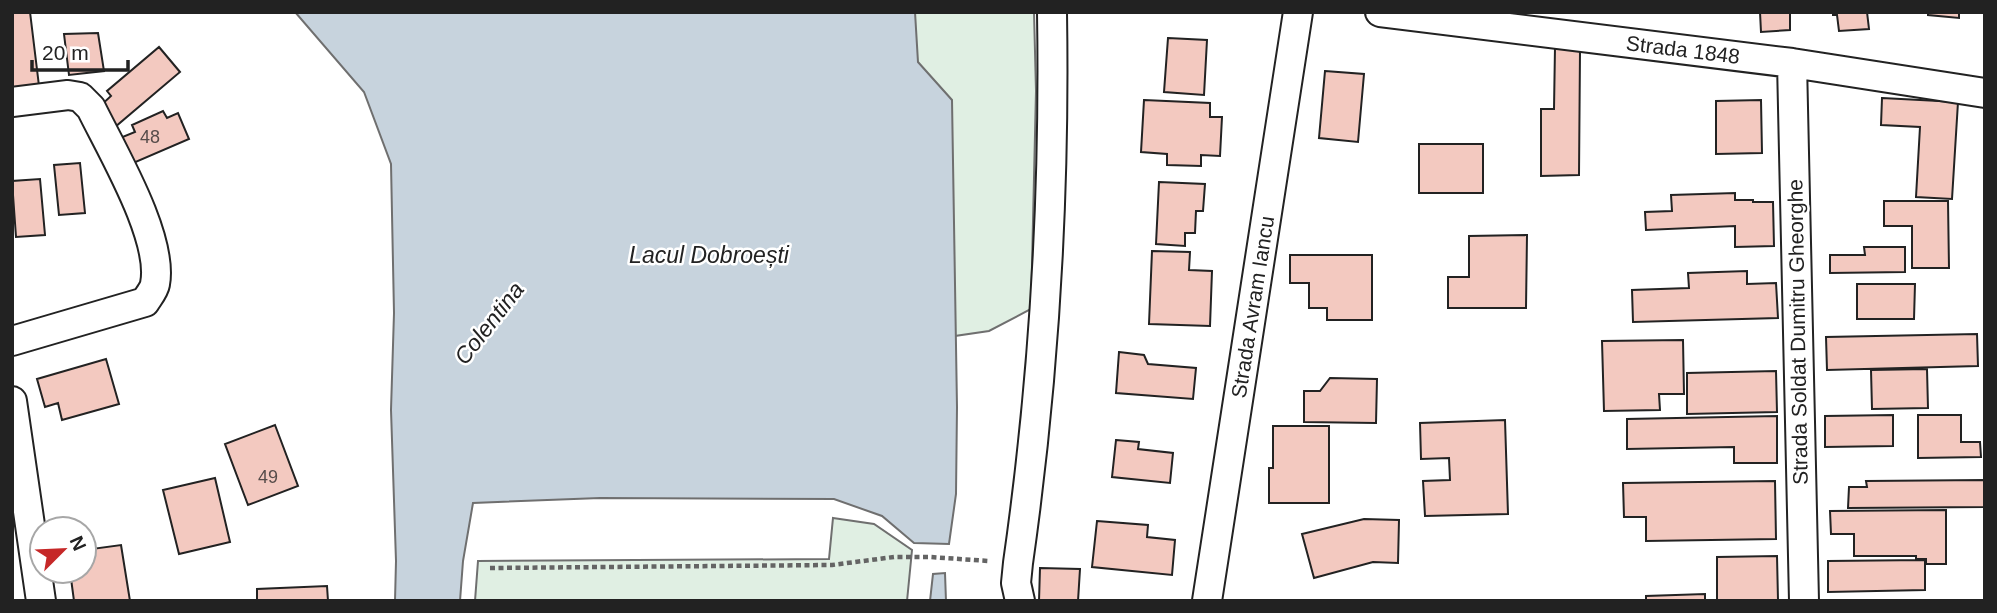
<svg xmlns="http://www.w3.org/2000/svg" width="1997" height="613" viewBox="0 0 1997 613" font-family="Arial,sans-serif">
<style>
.green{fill:#e0efe3;stroke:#6f6f6f;stroke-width:2}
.water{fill:#c7d3dd;stroke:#6f6f6f;stroke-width:2}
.building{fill:#f3c9c0;stroke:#222;stroke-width:2}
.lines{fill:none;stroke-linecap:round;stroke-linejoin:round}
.minor-casing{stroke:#222;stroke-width:32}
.path{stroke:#646464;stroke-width:4.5;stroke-dasharray:5 3.5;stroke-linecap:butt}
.minor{stroke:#fff;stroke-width:28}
.labels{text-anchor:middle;stroke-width:5;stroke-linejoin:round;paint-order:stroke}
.number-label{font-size:18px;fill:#564c4a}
.street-label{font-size:21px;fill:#222;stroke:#fff}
.water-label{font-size:23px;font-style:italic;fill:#222;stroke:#fff}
</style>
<rect width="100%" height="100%" fill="#fff"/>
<!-- green -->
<path class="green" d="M667,12h367l2,79 -5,218 -42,22 -34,5 -36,36z
M833,518l41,6 38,26 -5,51h-432l3,-40 351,-2z"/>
<!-- water -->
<path class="water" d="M295,12h620l3,50 34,38 5,307 -1,87 -7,50 -35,-1 -32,-27 -48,-17 -234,-1 -127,5 -10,58 -3,40h-65l1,-40 -5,-151 3,-97 -3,-149 -27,-72z
M945,573l1,28h-16l3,-27z"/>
<!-- building -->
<path class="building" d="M12,12h18l9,74 -27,2z
M1760,12h30v18l-29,2z
M1833,12h34l2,17 -30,2 -2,-16h-4z
M1928,12h31v6l-31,-3z
M98,33l6,38 -35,4 -5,-41z
M1168,38l39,2 -3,55 -40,-3z
M159,47l21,25 -65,55 -17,-19 13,-12 -4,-5z
M1555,47l25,4 -1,124 -38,1v-67h13z
M1325,71l39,3 -6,68 -39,-4z
M1882,98l76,4 -6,97 -36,-2 4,-70 -39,-2z
M1144,100l66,3v14h12l-2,39 -19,-1v11l-34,-1v-11l-26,-2z
M1761,100l1,53 -46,1v-53z
M163,111l4,7 11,-5 11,26 -58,25 -11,-26 15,-6 -3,-7z
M1419,144h64v49h-64z
M80,163l5,50 -26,2 -5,-50z
M40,179l5,56 -29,2 -4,-56z
M1159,182l46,2 -2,27h-7l-1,22h-10v13l-29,-2z
M1735,193v7h18v2h20l1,44 -39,1v-21l-89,4 -1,-18 27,-1 -1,-16z
M1884,201h64l1,67h-37v-42h-28z
M1527,235l-1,73h-78v-31h21v-41z
M1864,247h41v25l-75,1v-18h35z
M1152,251l38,1 -1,18 23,1 -2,55 -61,-2z
M1290,255h82v65h-45v-12h-18v-25h-19z
M1747,271v13l29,-1 2,35 -145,4 -1,-32 57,-2 -1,-15z
M1857,284h58l-1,35h-57z
M1977,334l1,32 -151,4 -1,-33z
M1683,340l1,54h-25l1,16 -56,1 -2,-70z
M1119,352l25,3 4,9 48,4 -3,31 -77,-6z
M106,359l13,45 -57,16 -4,-17 -13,4 -8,-28z
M1927,369l1,39 -56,1 -1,-39z
M1776,371l1,41 -90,2v-41z
M1330,378l47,1 -1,44 -72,-1v-31h16z
M1893,415v31l-68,1v-31z
M1918,415h43v27h19l1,15 -63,1z
M1777,416v47h-43v-16l-107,2v-30z
M1505,420l3,94 -83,2 -2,-35 27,-1 -1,-22 -28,1 -1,-36z
M275,425l23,61 -50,19 -23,-61z
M1273,426h56v77h-60v-35h4z
M1116,440l23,2 -1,7 35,4 -3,30 -58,-6z
M215,478l15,64 -51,12 -16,-64z
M1985,480v27l-137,1 1,-21h18l-1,-6z
M1775,481l1,58 -130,2v-24h-22l-1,-34z
M1946,510v54h-20v-5h-10v-3h-62v-22h-23l-1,-23z
M1364,519l35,1 -1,43 -25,-1 -59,16 -12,-44z
M1097,521l51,4 -1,12 28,3 -3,35 -80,-8z
M121,545l9,56h-56l-4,-30h14v-21z
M1777,556l1,44h-61v-43z
M1925,560v30l-97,2v-31z
M1040,568l40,1 -2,32h-39z
M327,586l1,15h-71v-12z
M1705,594v7h-59v-5z"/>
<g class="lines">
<defs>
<path id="minor" d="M1380,12l412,51 193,30
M1792,63l12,538
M12,102l56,-7 12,2 11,11c21,43 73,130 64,176 -1,6 -7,13 -10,18l-133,39
M12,401l29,200
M1020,601l-4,-18 2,-20c26,-182 37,-366 34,-551
M1207,601l91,-589"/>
</defs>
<!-- minor casing -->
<use href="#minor" class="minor-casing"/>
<!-- path -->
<path class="path" d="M490,568l342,-3 62,-8h36l59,4"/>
<!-- minor -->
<use href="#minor" class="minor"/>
</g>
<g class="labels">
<!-- number labels -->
<g class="number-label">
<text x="150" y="143">48</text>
<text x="268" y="483">49</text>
</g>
<!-- street labels -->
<g class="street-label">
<text transform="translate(1683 50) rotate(7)" y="7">Strada 1848</text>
<text transform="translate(1253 307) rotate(-81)" y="7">Strada Avram Iancu</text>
<text transform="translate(1798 332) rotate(-91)" y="7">Strada Soldat Dumitru Gheorghe</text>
</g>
<!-- water labels -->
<g class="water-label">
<text x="709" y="263">Lacul Dobroești</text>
<text transform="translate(489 323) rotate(-52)" y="8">Colentina</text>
</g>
</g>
<!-- border -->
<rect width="1997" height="613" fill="none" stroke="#222222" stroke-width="28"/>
<!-- north arrow -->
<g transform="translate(63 550) rotate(66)"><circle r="33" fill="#ffffff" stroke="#a7a7a7" stroke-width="2"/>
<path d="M0-5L12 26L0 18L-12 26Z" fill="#c62828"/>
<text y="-10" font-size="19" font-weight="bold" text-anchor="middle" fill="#222222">N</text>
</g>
<!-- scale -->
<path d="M32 60v10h96v-10" fill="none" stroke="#222222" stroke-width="3.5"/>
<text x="42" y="60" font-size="21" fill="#222222" stroke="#ffffff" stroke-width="5" paint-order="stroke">20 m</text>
</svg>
